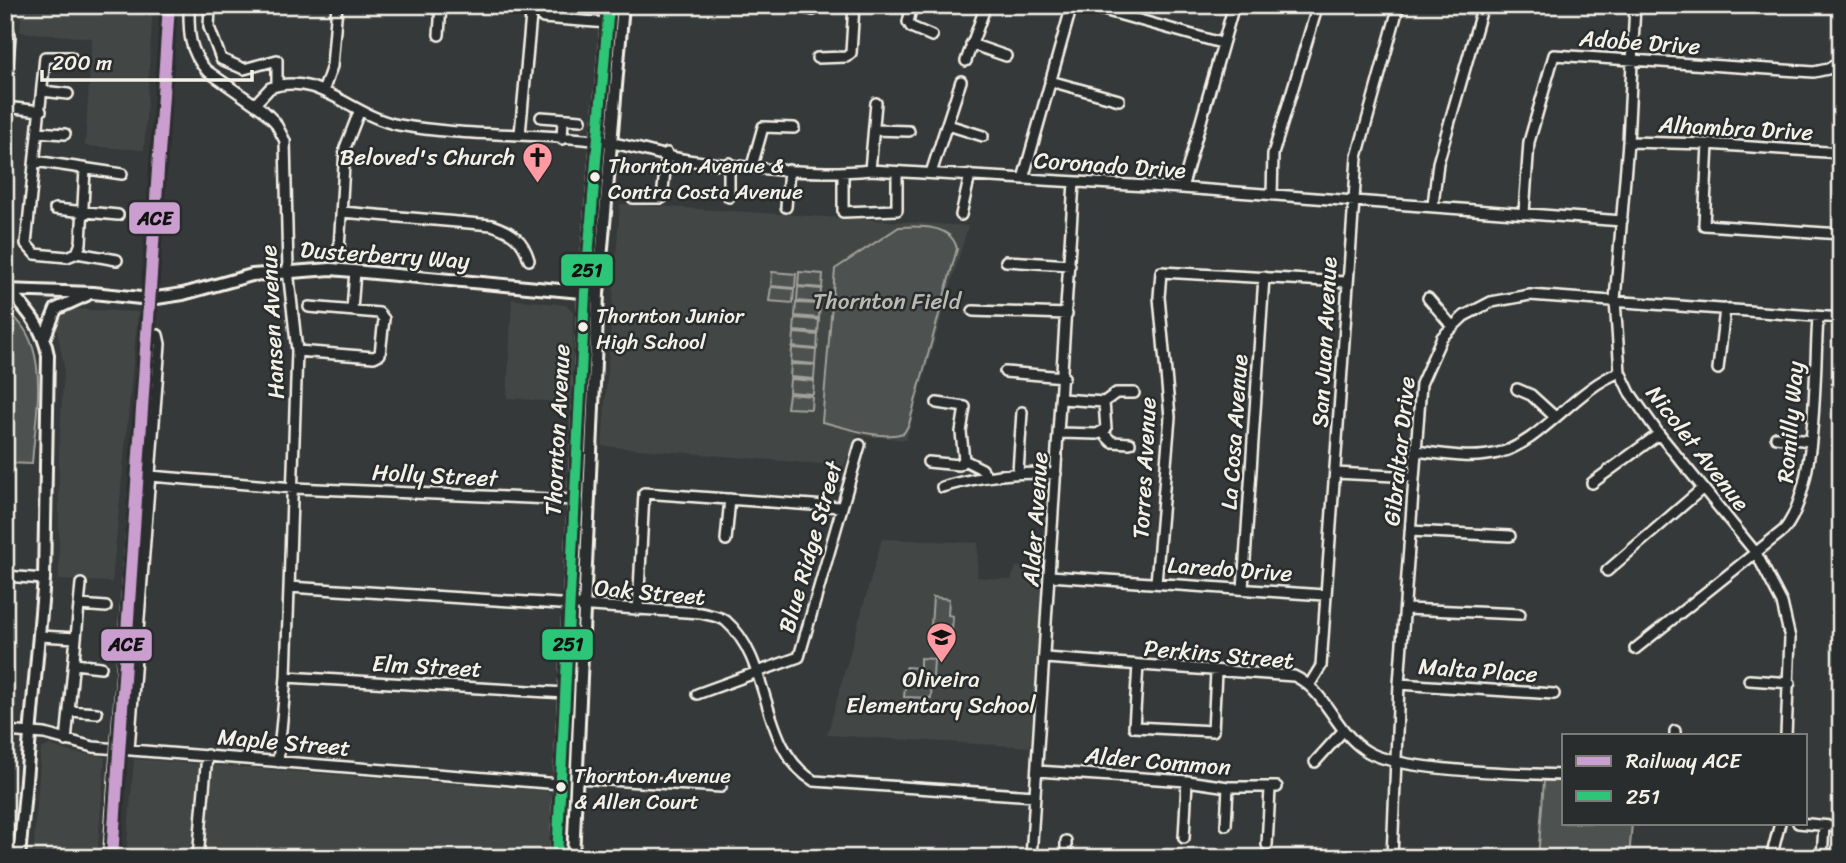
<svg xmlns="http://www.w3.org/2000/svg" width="1846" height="863" viewBox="0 0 1846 863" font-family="Sriracha,sans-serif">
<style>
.built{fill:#434645}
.green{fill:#4e514f;stroke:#a1a19c;stroke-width:2}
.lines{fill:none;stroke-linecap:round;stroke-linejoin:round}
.minor-casing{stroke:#f4f1e8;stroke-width:14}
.major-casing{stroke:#f4f1e8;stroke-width:16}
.minor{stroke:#2a2d2e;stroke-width:9}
.major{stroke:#2a2d2e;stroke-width:10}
.rail-casing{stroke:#f4f1e8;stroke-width:4.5}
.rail{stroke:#2a2d2e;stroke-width:2;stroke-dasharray:5;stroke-linecap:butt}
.bus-1-casing{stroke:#2a2d2e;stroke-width:16}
.bus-1{stroke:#2dc577;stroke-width:10}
.rail-1-casing{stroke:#2a2d2e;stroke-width:18}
.rail-1{stroke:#ca9ece;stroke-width:12}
.bus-dot{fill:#f4f1e8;stroke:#2a2d2e;stroke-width:2.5}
.labels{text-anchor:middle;stroke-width:5;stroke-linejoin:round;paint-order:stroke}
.bus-label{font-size:21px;fill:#f4f1e8;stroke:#2a2d2e;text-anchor:start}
.street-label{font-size:23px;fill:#f4f1e8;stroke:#2a2d2e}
.poi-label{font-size:23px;fill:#f4f1e8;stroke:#2a2d2e;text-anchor:end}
.park-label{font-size:23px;fill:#bab9b2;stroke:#2a2d2e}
.line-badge{stroke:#2a2d2e;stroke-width:2.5}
.pale-badge-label{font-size:19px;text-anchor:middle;font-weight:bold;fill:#111}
</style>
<rect width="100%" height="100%" fill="#363939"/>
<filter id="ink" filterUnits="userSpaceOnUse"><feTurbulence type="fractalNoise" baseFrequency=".0143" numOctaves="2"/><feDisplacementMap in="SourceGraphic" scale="14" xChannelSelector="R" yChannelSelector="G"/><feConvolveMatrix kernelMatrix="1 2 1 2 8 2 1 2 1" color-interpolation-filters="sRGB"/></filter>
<g filter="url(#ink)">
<!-- built -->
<path class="built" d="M22,5h131l-9,145 -59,-4 7,-108 -72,-6z
M620,204l348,22 -62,214 -49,-5 -13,31 -242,-20z
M512,299l54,6 7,6 -1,92 -65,-5z
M70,309l68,3 -26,270 -53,-2v-128l5,-85 -8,-43 4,-9z
M882,539l96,4 -1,34 34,3 5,-13 27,1 -13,179 -203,-12z
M50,745l19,7 36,5 -8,101h-64l8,-109z
M134,759l413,32 7,5 -7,62h-421z"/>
<!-- green -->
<path class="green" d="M899,227c20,-1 53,-3 58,22l-48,175 -5,9c-24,8 -58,-6 -82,-11l13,-153z
M772,272l24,2 -1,14 -24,-2z
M799,272l24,2 -1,14 -24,-2z
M771,287l23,2 -1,14 -24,-2z
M798,287l23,2 -1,14 -23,-2z
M796,303l24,1 -1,14 -24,-2z
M5,310c49,31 30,105 27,154l-27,-1z
M795,318l24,2 -1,13 -24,-2z
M794,333l24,2 -1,14 -24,-2z
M792,348l24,2 -1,14 -24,-2z
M791,364l24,1 -1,14 -24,-2z
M790,379l24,2 -1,13 -24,-2z
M789,394l23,2 -1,13 -24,-1z
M933,597l16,2 -1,16 5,1 -2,26 -21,-1z
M920,658l14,1 -1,19 -27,-2v-9l14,1z
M906,678l26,1 -1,19 -27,-1z
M1544,781h20v42h68l-3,35h-91z"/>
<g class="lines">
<defs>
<path id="minor" d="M189,5c0,27 -1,44 17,65l57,40 12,12 10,19 3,129 9,81 -11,326 -8,85
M790,5l23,5
M912,5l-4,17 3,5 21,9
M1086,5l135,38
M1635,5l-7,137 -13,158 5,72 10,21 29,41 97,119 26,50 8,35 -4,97
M1836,5l5,3
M210,7l-1,20 12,32 23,10 33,-9v25
M543,18l65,5
M439,35l2,-30
M971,44l35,12
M71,57h-26l-19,187 9,10 32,3 10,-4 4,-10 4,-74
M817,58l29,-1 5,-4 3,-48
M966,61l20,-56
M1050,81l69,19
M324,89l8,-23 5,-61
M43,91l25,3
M255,104l15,-16c47,-18 85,30 129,37 66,12 135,7 202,16 31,4 64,17 94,20 57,7 118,15 175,9l312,18 440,33
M5,106l5,-71 -5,-12 2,-18
M5,107l36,4
M541,117l40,3
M948,125l35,11
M874,130l35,1
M38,132l27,2
M520,134l12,-129
M562,139l1,-20
M1628,142l80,2 133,9
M1708,144l-4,81 137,9
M35,161l87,13
M729,163v34
M752,166l11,-39 31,1
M870,170l6,-67
M843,173v39l54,-2v-38
M931,173l30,-92
M1023,179l49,-174
M1182,188l52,-183
M1272,195l1,-41 45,-149
M633,198h29l5,-45
M1433,205l5,-42 45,-158
M786,207l3,-37
M55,209l63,6
M342,212l150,13c20,7 31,14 37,35
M1524,213l5,-71 25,-87 260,17 14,-3 13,-8
M961,215l9,-40
M339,249l6,-101 14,-36
M77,253l40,7
M1006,261l64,4
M1428,298l24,28
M352,310l3,-39
M973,311l94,3
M297,351l77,6 6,-3 4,-35 -5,-6 -70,-6
M1718,369l7,-60
M1005,372l59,5
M1517,389l14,6 23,21
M1104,402l12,-9h18
M937,403l28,4 -4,25 3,28 18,9 4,6
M1060,433l37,1 9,-5 -2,-27 -42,-3
M1103,433l9,9 18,1
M1776,437l34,4
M1416,451c27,3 56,9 82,2 42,-9 77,-64 122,-81
M928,462l31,3 5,-5
M1018,472l4,-60
M1335,473l79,4
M150,476l144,12 280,12
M1592,483l67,-49
M942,487c39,-11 73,-16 114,-13
M1410,531l100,5
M726,540l4,-41
M1607,571l96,-83
M5,576l39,3
M1050,576l274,19
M1156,583l14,-166 -11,-120 2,-25 185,10
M289,587l412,26c7,2 19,3 25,8 47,41 33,127 88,160l221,15
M1243,589l21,-312
M79,605l27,2
M1406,609l114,5
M638,610l6,-117 196,14
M40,636l36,2 5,-54
M1635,649l149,-119c34,-42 30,-157 34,-213
M1045,658l249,18c33,15 41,57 74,76 35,20 151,21 196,23
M74,664l27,3
M1138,665l-4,62 79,4 3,-59
M286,677l280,16
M1749,680l41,3
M1310,684l11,-18 36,-509 42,-152
M1399,684l155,10
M697,694l102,-37 61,-212
M69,711l28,2
M5,731l40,3 48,13 468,37
M1675,735v-4
M66,741l10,-103
M129,749l31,-405 -2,-9
M1315,762l28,-31
M1037,771l150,10 41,6h49
M577,778l144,9
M1798,823l43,4
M1226,825l2,-38
M1184,838l3,-57
M1267,845l3,-56
M198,858l9,-103
M1031,858l43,-676
M1066,858v-17
M1392,858l7,-174 22,-300 21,-47 22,-21 27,-14 39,-7 311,23
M1771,858l9,-35
M1822,858l2,-32"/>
<path id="major" d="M5,290l88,3 57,6 33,-5 69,-19 79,-6 261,24
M9,290c18,21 34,37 39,65l-4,224 -25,279
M45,336l11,-27 31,-14
M557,858l28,-565 24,-288
M573,858l25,-564 25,-289"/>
</defs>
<!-- minor casing -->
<use href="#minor" class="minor-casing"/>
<!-- major casing -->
<use href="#major" class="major-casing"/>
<!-- minor -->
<use href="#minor" class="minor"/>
<!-- major -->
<use href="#major" class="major"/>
<defs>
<path id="rail" d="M104,858l61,-853"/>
</defs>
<!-- rail casing -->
<use href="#rail" class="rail-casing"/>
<!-- rail -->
<use href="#rail" class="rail"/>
<defs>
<path id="bus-1" d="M557,858l28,-565 24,-288"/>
</defs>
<!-- bus-1 casing -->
<use href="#bus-1" class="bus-1-casing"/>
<!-- bus-1 -->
<use href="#bus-1" class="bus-1"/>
<defs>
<path id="rail-1" d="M112,858l57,-853"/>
</defs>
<!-- rail-1 casing -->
<use href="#rail-1" class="rail-1-casing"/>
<!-- rail-1 -->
<use href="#rail-1" class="rail-1"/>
</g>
</g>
<!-- icons -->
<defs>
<symbol id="church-pin" viewBox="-11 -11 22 30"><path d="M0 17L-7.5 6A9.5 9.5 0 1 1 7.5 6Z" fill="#ff9aa2" stroke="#2a2d2e"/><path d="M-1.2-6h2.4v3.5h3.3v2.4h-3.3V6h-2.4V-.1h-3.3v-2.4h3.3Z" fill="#111"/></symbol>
<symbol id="school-pin" viewBox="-11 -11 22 30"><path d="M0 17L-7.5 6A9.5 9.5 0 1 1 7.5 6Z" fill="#ff9aa2" stroke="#2a2d2e"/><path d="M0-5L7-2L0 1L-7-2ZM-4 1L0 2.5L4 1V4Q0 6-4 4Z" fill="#111"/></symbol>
</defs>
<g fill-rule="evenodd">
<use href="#church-pin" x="520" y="140" width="35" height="47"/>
<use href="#school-pin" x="924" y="620" width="35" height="47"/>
</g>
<!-- markers -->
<g class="bus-dot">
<circle cx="595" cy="177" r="6"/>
<circle cx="583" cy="327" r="6"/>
<circle cx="561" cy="787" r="6"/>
</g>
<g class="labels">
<!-- bus labels -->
<g class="bus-label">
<text x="608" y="173">Thornton Avenue &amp;<tspan x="608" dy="26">Contra Costa Avenue</tspan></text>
<text x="596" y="323">Thornton Junior<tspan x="596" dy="26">High School</tspan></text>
<text x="574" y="783">Thornton Avenue<tspan x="574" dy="26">&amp; Allen Court</tspan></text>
</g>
<!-- street labels -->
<g class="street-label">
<text transform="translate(1640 42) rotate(4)" y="8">Adobe Drive</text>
<text transform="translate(1736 128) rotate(3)" y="8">Alhambra Drive</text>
<text transform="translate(1110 165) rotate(4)" y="8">Coronado Drive</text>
<text transform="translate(385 255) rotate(4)" y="8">Dusterberry Way</text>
<text transform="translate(272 322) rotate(-93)" y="8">Hansen Avenue</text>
<text transform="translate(1324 342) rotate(-87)" y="8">San Juan Avenue</text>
<text transform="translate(1790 422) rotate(-85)" y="8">Romilly Way</text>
<text transform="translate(557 430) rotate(-87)" y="8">Thornton Avenue</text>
<text transform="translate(1234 432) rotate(-86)" y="8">La Cosa Avenue</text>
<text transform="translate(1698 448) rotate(52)" y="8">Nicolet Avenue</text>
<text transform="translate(1399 451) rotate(-84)" y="8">Gibraltar Drive</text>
<text transform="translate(1144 468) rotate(-87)" y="8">Torres Avenue</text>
<text transform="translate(435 475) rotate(3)" y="8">Holly Street</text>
<text transform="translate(1035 519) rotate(-86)" y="8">Alder Avenue</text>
<text transform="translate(810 547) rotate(-74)" y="8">Blue Ridge Street</text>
<text transform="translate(1230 569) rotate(4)" y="8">Laredo Drive</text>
<text transform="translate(650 592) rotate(5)" y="8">Oak Street</text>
<text transform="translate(1219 654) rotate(5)" y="8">Perkins Street</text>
<text transform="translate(427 666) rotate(3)" y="8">Elm Street</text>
<text transform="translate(1478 670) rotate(4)" y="8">Malta Place</text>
<text transform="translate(284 742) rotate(5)" y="8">Maple Street</text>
<text transform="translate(1158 761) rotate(5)" y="8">Alder Common</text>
</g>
<!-- poi labels -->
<g class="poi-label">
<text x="515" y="165">Beloved's Church</text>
<text x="941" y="687" text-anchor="middle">Oliveira<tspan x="941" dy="26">Elementary School</tspan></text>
</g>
<!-- park labels -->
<g class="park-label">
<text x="887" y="309">Thornton Field</text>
</g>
</g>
<g class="line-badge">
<rect x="128" y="201" width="53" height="34" rx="7" fill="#ca9ece"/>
<rect x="560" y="253" width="54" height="34" rx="7" fill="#2dc577"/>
<rect x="541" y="628" width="53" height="33" rx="7" fill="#2dc577"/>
<rect x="100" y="628" width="53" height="34" rx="7" fill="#ca9ece"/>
</g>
<g class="pale-badge-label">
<text x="155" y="225">ACE</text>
<text x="587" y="277">251</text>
<text x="568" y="651">251</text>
<text x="126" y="651">ACE</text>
</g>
<!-- margin -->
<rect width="1846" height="863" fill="none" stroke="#2a2d2e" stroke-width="28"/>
<rect x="14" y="14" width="1818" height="835" fill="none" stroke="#f4f1e8" stroke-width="2.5" filter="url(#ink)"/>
<!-- legend -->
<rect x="1562" y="734" width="245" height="91" fill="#2a2d2e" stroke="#7b7b78" stroke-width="2"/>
<rect x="1576" y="756" width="35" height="10" fill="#ca9ece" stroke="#7b7b78" stroke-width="2"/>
<text x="1626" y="768" font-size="21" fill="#f4f1e8">Railway ACE</text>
<rect x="1576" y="791" width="35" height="10" fill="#2dc577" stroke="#7b7b78" stroke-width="2"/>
<text x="1626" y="804" font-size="21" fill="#f4f1e8">251</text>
<!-- scale -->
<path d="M42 70v10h210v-10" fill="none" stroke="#f4f1e8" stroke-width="3.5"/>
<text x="52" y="70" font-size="21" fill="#f4f1e8" stroke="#2a2d2e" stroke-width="5" paint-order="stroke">200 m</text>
</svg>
